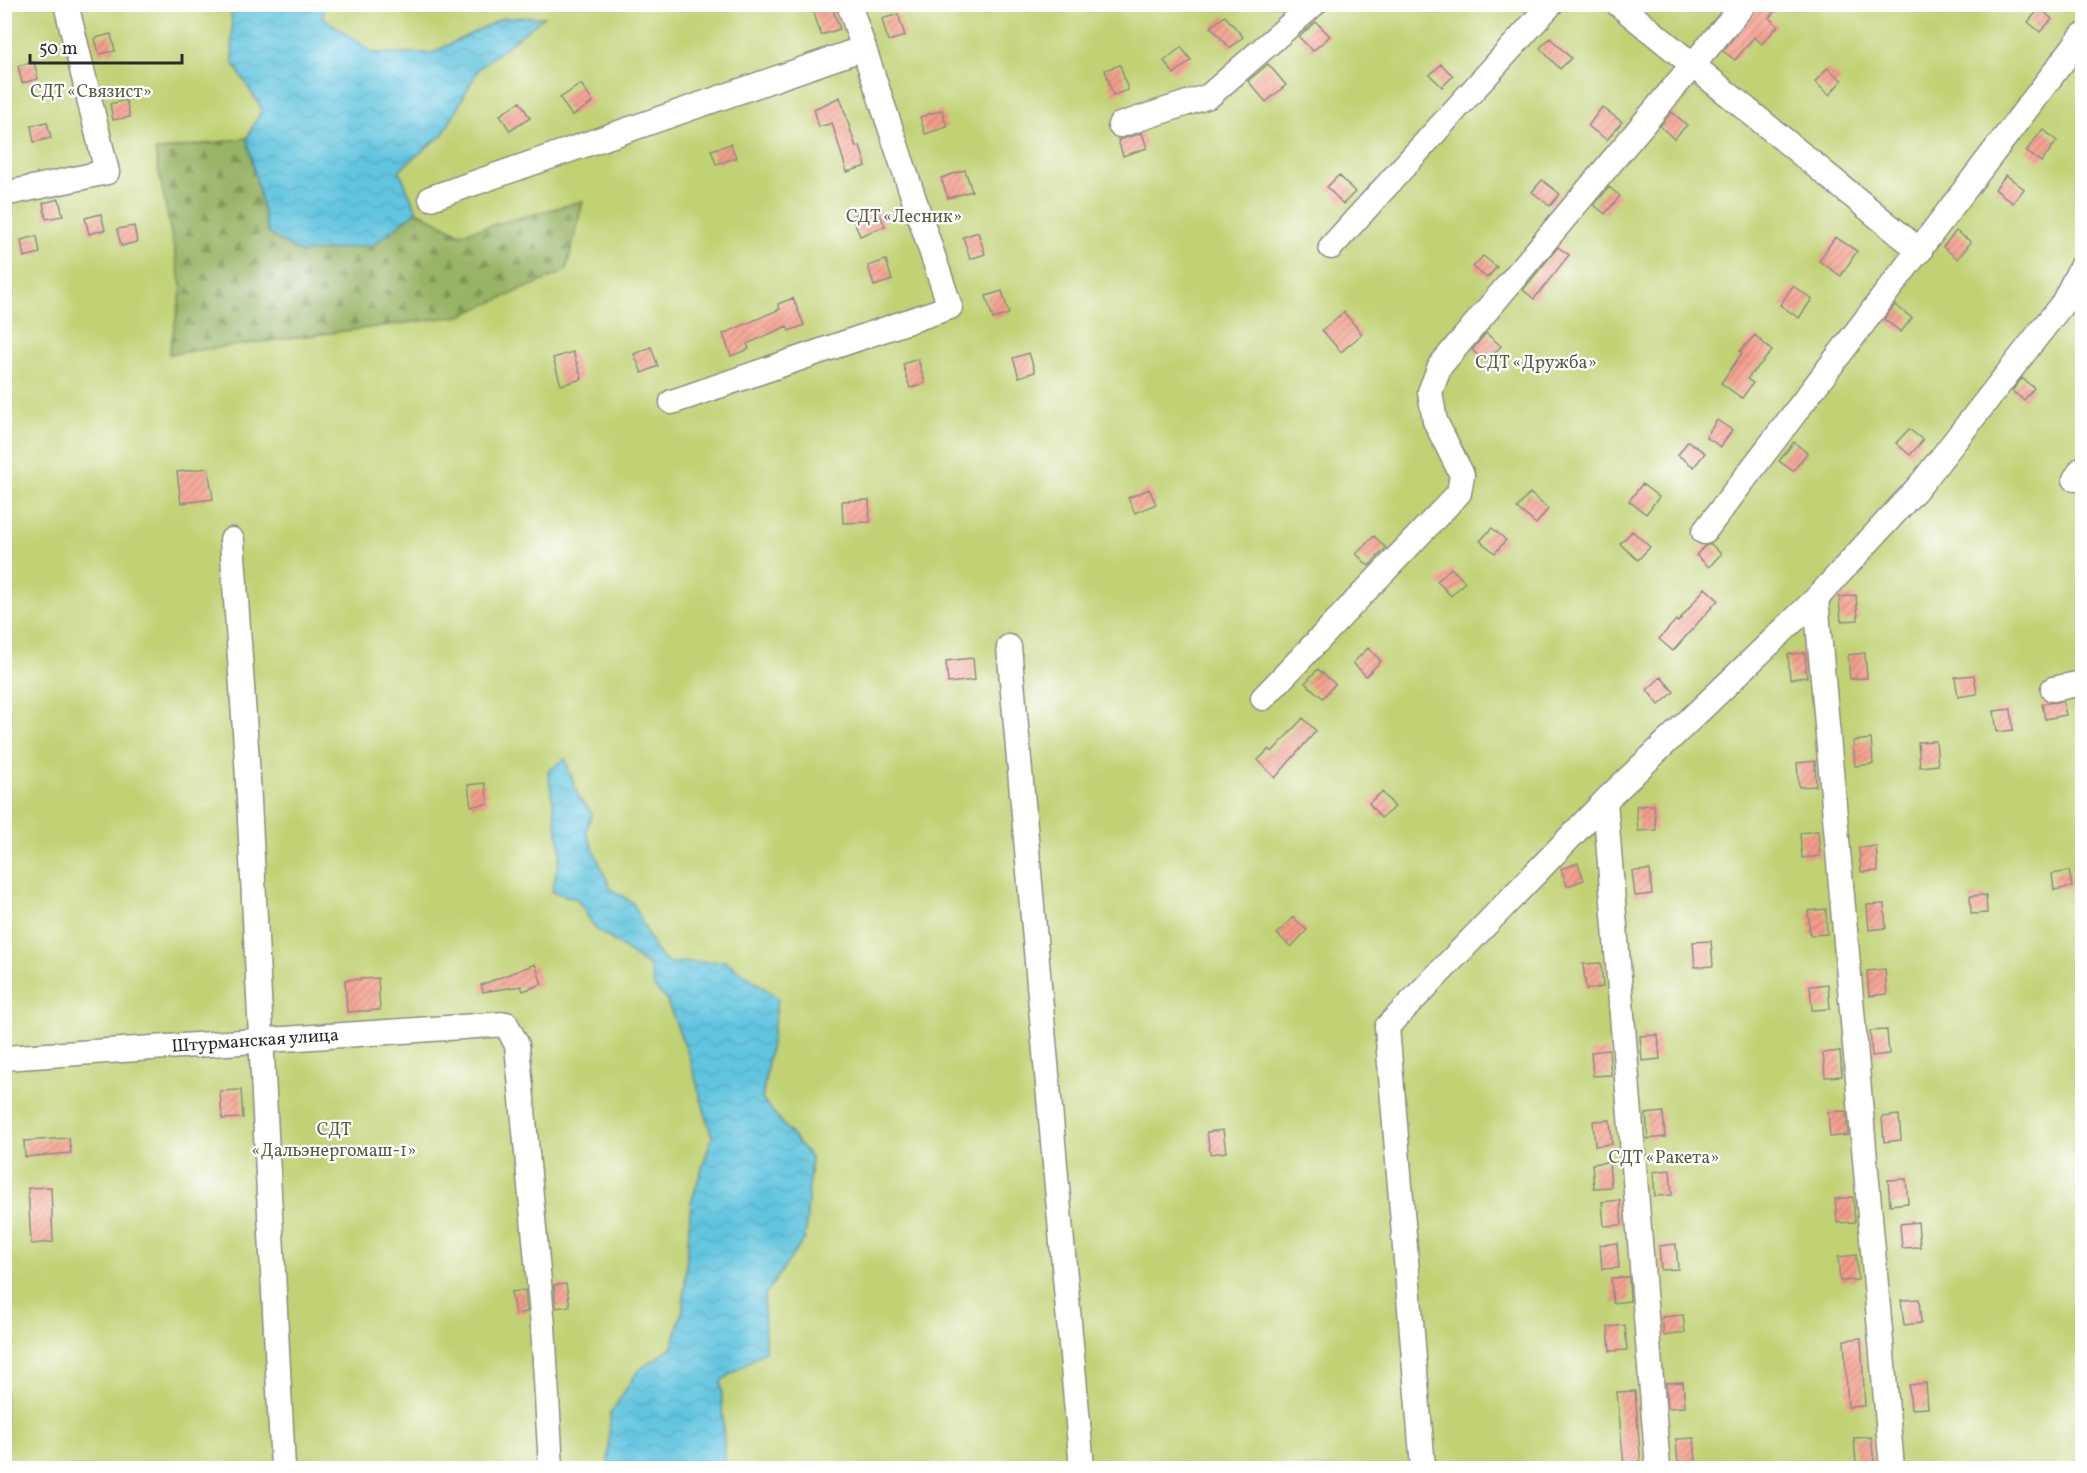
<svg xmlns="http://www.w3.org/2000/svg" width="2087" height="1473" viewBox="0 0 2087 1473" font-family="Vollkorn,serif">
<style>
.green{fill:#c1d275;stroke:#767e50;stroke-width:1.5}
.forest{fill:url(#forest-firs);stroke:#627048;stroke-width:1.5}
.water{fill:url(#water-waves);stroke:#467885;stroke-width:1.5}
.building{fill:url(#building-hatch)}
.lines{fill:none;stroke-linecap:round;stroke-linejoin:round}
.minor-casing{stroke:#8f8c80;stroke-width:27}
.minor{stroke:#fff;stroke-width:24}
.labels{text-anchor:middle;stroke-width:4.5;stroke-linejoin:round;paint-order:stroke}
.park-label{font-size:18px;fill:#585d41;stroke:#fff}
.street-label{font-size:18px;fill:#2b2b2b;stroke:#fff}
</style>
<defs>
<pattern id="forest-firs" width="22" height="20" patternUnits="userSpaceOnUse" patternTransform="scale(1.5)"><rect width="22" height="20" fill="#98b466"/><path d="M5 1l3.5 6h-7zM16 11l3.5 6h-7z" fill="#7c9354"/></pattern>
<pattern id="water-waves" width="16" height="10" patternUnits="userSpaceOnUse" patternTransform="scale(1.5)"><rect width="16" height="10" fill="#61c5df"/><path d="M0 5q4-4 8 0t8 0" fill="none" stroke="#54a9c0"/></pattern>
<pattern id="building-hatch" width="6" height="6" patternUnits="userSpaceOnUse" patternTransform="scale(1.5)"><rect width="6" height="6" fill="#f49c8a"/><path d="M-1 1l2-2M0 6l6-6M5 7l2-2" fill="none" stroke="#c67f71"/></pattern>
</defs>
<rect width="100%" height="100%" fill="#fff"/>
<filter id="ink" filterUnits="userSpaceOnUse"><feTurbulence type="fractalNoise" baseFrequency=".0167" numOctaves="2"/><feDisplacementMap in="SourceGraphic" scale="12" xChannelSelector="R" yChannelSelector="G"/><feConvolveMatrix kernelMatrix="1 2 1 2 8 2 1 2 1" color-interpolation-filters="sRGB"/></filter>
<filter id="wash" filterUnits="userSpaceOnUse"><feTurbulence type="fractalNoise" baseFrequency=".008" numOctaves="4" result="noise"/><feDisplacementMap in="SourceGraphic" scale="24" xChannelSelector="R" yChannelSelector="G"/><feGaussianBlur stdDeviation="1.35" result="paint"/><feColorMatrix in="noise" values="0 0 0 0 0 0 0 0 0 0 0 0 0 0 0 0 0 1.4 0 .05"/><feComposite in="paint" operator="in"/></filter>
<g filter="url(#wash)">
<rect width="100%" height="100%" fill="#f3ecd6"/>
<!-- green -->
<path class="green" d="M5,5h226l2,58 29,46 -15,29 -92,13 27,138 -13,65 414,-153 -123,33 -43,-23 -18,-41 44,-36 36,-66 64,-51 -40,1 -71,35h-59l-51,-37 3,-11h1757v1463h-1357l-4,-88 44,-29 -1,-55 41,-58 6,-80 -49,-59 16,-101 -53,-37 -58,3 -12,-14 -22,-47 -22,-13 -25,-58 6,-19 -13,-15 -14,-38 -17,12 13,80 -9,40 25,7 18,29 55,39 4,20 12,12 23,57 23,81 -21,66 -8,106 -11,38 -34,24 -28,43 -2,54h-603z"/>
<!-- forest -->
<path class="forest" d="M247,138l21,94 105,13 44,-34 43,23 123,-33 -17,70 -106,45 -291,38 13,-65 -27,-138z"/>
<!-- water -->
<path class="water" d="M231,5h94l-3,11 51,37h59l71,-35 41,-1 -65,51 -36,66 -44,36 18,41 -44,34 -72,8 -33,-20 -21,-95 15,-29 -29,-46z
M565,759l14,39 13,15 -6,19 25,57 22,14 22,47 12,13 58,-2 53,37 -16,101 49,59 -6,80 -41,58 1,55 -44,30 4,87h-117l2,-54 28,-43 34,-24 11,-38 8,-106 21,-66 -23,-81 -23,-57 -12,-12 -4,-20 -55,-39 -18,-29 -25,-7 9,-40 -13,-81z"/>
<g id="blocks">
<!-- building -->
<path class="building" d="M831,4l9,25 -19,6 -8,-25z
M1759,4h22l-12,14 9,8 -16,18 -8,-7 -19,23 -12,-9z
M2040,8l12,11 -12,13 -12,-10z
M898,14l7,22 -17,5 -6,-22z
M1225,16l18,21 -13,11 -19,-21z
M1316,22l14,14 -17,15 -14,-14z
M111,34l4,17 -16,3 -4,-16z
M1550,38l21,20 -11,11 -20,-21z
M1181,47l10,13 -17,14 -10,-13z
M34,62l4,17 -16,4 -4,-17z
M1268,64l18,21 -20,17 -18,-21z
M1441,64l12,12 -11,11 -12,-12z
M1120,65l8,25 -15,5 -8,-25z
M1827,68l15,12 -13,15 -14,-13z
M581,84l12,18 -21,14 -12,-18z
M840,97l16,50 4,-1 6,20 -19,6 -15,-49 -13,4 -5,-18z
M126,100l4,17 -17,3 -3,-16z
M520,102l10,16 -20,13 -10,-16z
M1602,107l20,15 -15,18 -19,-14z
M942,110l5,17 -22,7 -5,-17z
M1672,112l15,13 -13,14 -14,-13z
M47,122l4,16 -17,4 -3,-16z
M2043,129l14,12 -16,21 -15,-11z
M1142,133l5,15 -24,8 -5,-16z
M731,144l5,14 -20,6 -5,-14z
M965,170l7,21 -24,7 -7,-20z
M1339,175l16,17 -12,12 -16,-17z
M2006,175l18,14 -11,14 -18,-14z
M1542,180l18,14 -10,12 -18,-14z
M1609,187l11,9 -15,18 -11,-9z
M59,199l4,17 -17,3 -3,-16z
M877,206l8,20 -25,10 -8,-20z
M101,214l4,16 -16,4 -4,-16z
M134,226l3,16 -16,4 -4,-17z
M1956,231l15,11 -13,17 -15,-12z
M978,232l7,22 -15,5 -7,-22z
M37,236l3,17 -16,4 -3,-17z
M1835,237l22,14 -16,25 -22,-15z
M1558,247l11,8 -35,44 -11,-9z
M1483,256l14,11 -10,11 -14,-11z
M886,260l6,20 -18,6 -6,-20z
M1793,286l19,13 -13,19 -19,-13z
M1002,291l7,23 -16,5 -7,-23z
M793,298l11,27 -15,6 -2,-5 -40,18 2,5 -18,7 -8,-22 57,-25 -2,-5z
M1895,305l17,13 -11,14 -17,-13z
M1344,312l18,22 -21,18 -19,-22z
M1486,333l15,13 -15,16 -14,-12z
M1755,335l17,16 -25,28 6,4 -11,15 -21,-15 21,-30 -2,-2z
M651,347l7,19 -16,7 -8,-19z
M573,352l9,27 -21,6 -8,-27z
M1029,353l6,19 -16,5 -6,-19z
M918,359l7,24 -15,5 -7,-24z
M2022,378l12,10 -10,12 -12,-9z
M1717,420l15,10 -11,17 -15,-10z
M1909,429l14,11 -13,15 -14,-12z
M1688,441l17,12 -11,14 -16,-12z
M1794,442l13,11 -14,18 -14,-10z
M208,468l5,31 -32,4 -4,-31z
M1642,484l17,13 -13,17 -17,-13z
M1149,489l7,15 -21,9 -7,-15z
M1530,493l18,16 -12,15 -19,-16z
M869,500l1,22 -27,1 -1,-22z
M1492,528l14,12 -11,13 -15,-12z
M1632,531l18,16 -12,13 -18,-16z
M1374,536l12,12 -17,18 -13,-12z
M1711,544l10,10 -12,13 -13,-12 9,-9z
M1451,568l14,14 -14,14 -14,-15z
M1705,588l13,12 -45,51 -14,-12 17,-19 2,2z
M1856,595l2,25 -17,1 -2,-24z
M1368,648l13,13 -15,15 -13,-13z
M1805,653l2,24 -17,2 -2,-25z
M1865,653l2,25 -17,1 -2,-24z
M973,658l2,22 -27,3 -2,-22z
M1318,669l17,15 -12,14 -18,-15z
M1974,675l3,19 -19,3 -3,-20z
M1661,677l13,15 -15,13 -12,-15z
M2063,701l3,14 -21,4 -3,-15z
M2011,709l2,21 -16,2 -3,-21z
M1303,718l13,13 -41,47 -17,-18 11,-11 3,3z
M1871,739l2,25 -18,2 -2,-25z
M1936,741l2,24 -18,2 -2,-25z
M1815,761l1,25 -17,1 -2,-24z
M485,783l3,21 -17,2 -3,-21z
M1382,792l13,15 -14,11 -12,-15z
M1654,805l2,25 -18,1 -2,-25z
M1818,831l2,25 -18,2 -2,-25z
M1876,846l2,25 -17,1 -2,-24z
M1578,863l6,17 -17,6 -6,-17z
M1650,870l2,24 -17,2 -3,-25z
M2069,871l3,16 -18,3 -2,-16z
M1986,895l1,18 -16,1 -1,-18z
M1884,904l2,24 -17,2 -2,-25z
M1826,909l1,25 -17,1 -2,-24z
M1293,917l14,13 -16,17 -14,-13z
M1711,941l2,25 -18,1 -2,-25z
M1601,963l2,24 -17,2 -3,-25z
M535,964l7,20 -19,7 -2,-5 -38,6 -2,-7z
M1885,969l2,25 -18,2 -2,-25z
M378,978l2,32 -33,2 -2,-32z
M1828,984l2,25 -18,1 -2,-24z
M1887,1030l2,24 -17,2 -2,-25z
M1658,1035l2,24 -18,2 -2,-25z
M1609,1050l2,25 -18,1 -2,-24z
M1840,1051l2,25 -17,1 -2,-24z
M241,1090l2,28 -21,1 -2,-28z
M1846,1111l2,24 -18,2 -2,-25z
M1663,1112l2,25 -17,2 -2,-25z
M1899,1115l2,25 -17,2 -2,-25z
M1610,1120l2,24 -17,2 -2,-25z
M1223,1130l3,22 -16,2 -3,-22z
M69,1138l2,15 -46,4 -1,-16z
M1609,1162l2,25 -17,1 -2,-24z
M1670,1170l2,25 -17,1 -2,-24z
M1906,1179l2,24 -18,2 -2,-25z
M51,1187l2,55 -22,2 -3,-56z
M1853,1197l2,25 -18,1 -2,-24z
M1620,1200l2,25 -18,1 -2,-24z
M1918,1222l2,25 -18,1 -2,-24z
M1617,1243l2,25 -17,1 -2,-24z
M1676,1244l2,25 -17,1 -2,-24z
M1856,1255l2,25 -18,1 -2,-24z
M1629,1277l1,24 -17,2 -2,-25z
M566,1284l4,22 -14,2 -2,-23z
M525,1290l2,22 -12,2 -4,-22z
M1919,1299l2,24 -17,2 -3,-25z
M1683,1315l2,18 -21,3 -2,-19z
M1625,1325l2,25 -17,1 -2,-24z
M1861,1338l4,68 -17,1 -4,-67z
M1683,1382l2,25 -17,1 -2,-25z
M1926,1383l2,25 -17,1 -2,-24z
M1635,1391l6,74 -17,1 -7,-74z
M1871,1437l3,25 -18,1 -2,-25z
M1694,1438l2,24 -18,2 -2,-25z"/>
</g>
</g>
<g filter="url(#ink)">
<use href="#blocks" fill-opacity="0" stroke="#8f8c80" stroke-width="1.5"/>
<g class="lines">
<defs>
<path id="minor" d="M1618,4l302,247
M1120,125l89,-29 105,-92
M4,194l103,-22 -41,-168
M431,198l433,-150
M1331,247l220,-243
M672,402l278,-95 -101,-303
M2075,479l7,-10
M1704,532l378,-496
M232,540l15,221 36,707
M1816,599l76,869
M1009,647l73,821
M2053,689l29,-6
M1263,698l196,-205 3,-18 -27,-54 -5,-29 10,-26 304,-362
M1605,801l53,667
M4,1058l502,-34 11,21 26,281 8,142
M1423,1468l-36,-441 218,-226 211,-202 105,-115 142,-181 19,-38"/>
</defs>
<!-- minor casing -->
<use href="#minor" class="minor-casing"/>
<!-- minor -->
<use href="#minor" class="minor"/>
</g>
</g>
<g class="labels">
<!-- park labels -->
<g class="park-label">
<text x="91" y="97">СДТ «Связист»</text>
<text x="904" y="222">СДТ «Лесник»</text>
<text x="1536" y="368">СДТ «Дружба»</text>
<text x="334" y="1135">СДТ<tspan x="334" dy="21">«Дальэнергомаш-1»</tspan></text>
<text x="1664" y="1163">СДТ «Ракета»</text>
</g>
<!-- street labels -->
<g class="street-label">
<text transform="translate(255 1040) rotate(-4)" y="6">Штурманская улица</text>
</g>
</g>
<!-- margin -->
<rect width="2087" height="1473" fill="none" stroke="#fff" stroke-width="24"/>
<!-- scale -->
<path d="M30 54v9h152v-9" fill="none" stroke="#2b2b2b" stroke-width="3"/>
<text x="39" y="54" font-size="18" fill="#2b2b2b" stroke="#ffffff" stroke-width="4.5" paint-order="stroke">50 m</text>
</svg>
